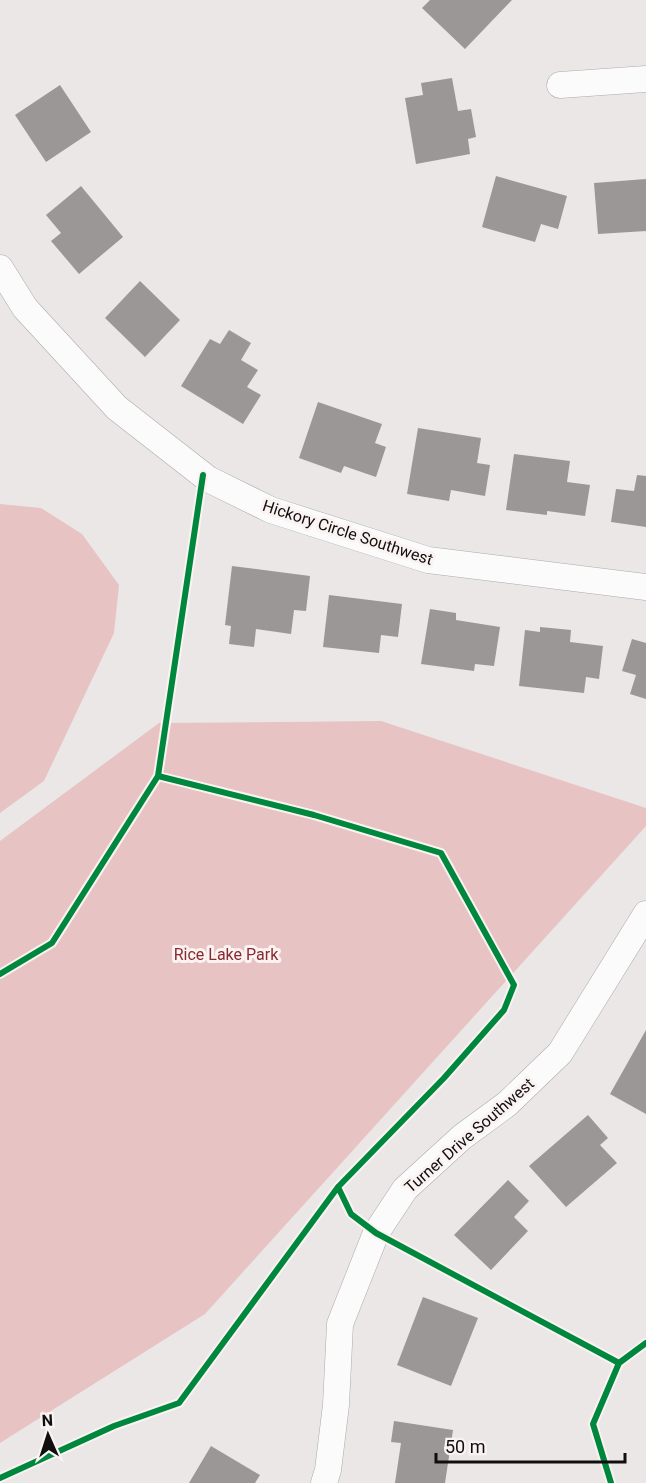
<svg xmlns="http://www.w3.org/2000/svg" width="646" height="1483" viewBox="0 0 646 1483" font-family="Roboto,sans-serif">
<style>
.green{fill:#e8c3c3}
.building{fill:#9b9797}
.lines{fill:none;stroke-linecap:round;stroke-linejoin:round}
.street-casing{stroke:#adaaaa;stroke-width:27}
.street{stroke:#fcfbfb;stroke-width:26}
.cycleway-casing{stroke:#fbf3f2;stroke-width:10}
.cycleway{stroke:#00873e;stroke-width:6}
.labels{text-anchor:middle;stroke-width:6;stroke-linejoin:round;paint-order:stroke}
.street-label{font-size:16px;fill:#100e0e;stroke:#fbf3f2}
.park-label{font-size:16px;fill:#882a31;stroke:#fbf3f2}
</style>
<rect width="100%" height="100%" fill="#ebe7e7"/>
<!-- green -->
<path class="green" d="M0,504l41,4 41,26 37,51 -5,48 -70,148 -44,32z
M381,721l265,87v18l-441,488 -205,129v-602l159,-118z"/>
<!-- building -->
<path class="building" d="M430,0h82l-47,49 -43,-41z
M452,78l6,33 13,-2 5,28 -8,2 2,15 -54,10 -11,-66 18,-3 -2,-12z
M60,85l31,47 -45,30 -31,-47z
M496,176l71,20 -9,33 -17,-5 -6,18 -53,-15z
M646,179v52l-48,3 -4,-51z
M81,186l42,51 -44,37 -28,-33 10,-8 -15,-18z
M140,281l40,39 -35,37 -40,-39z
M229,330l22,13 -10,17 17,10 -11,17 14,8 -18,29 -62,-38 29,-47 10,5z
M318,402l64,22 -7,19 11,4 -10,30 -32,-11 -3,7 -42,-15z
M418,428l63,10 -4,25 13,2 -5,31 -34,-6 -2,11 -42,-7z
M514,454l56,7 -3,21 23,3 -5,31 -38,-5v4l-41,-5z
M637,475l9,1v51l-35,-5 5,-33 18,2z
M232,566l78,10 -4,35 -12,-1 -3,24 -35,-5 -2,18 -25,-3 2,-18 -6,-1z
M329,595l73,9 -4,33 -17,-2 -2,18 -56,-6z
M430,609l26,4v7l44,7 -6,39 -19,-2 -1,7 -53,-7z
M540,627l31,3 -1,12 33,4 -4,33 -13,-2 -2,16 -65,-7 6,-56 15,2z
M632,639l14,4v56l-16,-5 6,-19 -14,-4z
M646,1030v84l-36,-20z
M588,1115l20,23 -8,7 17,18 -51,44 -37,-41z
M508,1180l21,21 -15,16 14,14 -37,39 -37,-35z
M423,1297l55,21 -27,68 -54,-21z
M394,1421l59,9 -8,53h-50l6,-40 -10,-1z
M211,1446l49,29 -5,8h-66z"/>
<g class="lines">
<defs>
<path id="street" d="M560,85l86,-6
M0,268l25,40 92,100 91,71 63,31 157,50 218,27
M324,1483l4,-13 8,-65 4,-81 36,-91 29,-44 57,-52 45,-33 53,-51 86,-139"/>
</defs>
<!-- street casing -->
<use href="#street" class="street-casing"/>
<!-- street -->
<use href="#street" class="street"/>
<defs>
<path id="cycleway" d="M203,475l-45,301 156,39 127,38 73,132 -10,25 -60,68 -106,109 13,27 25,19 243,130
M0,974l52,-31 106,-167
M0,1478l114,-52 65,-23 159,-216
M611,1483l-18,-59 26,-61 27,-20"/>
</defs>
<!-- cycleway casing -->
<use href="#cycleway" class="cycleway-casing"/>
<!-- cycleway -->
<use href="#cycleway" class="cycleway"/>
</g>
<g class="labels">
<!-- street labels -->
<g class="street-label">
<text transform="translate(348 532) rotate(18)" y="6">Hickory Circle Southwest</text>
<text transform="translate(469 1135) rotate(-41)" y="6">Turner Drive Southwest</text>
</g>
<!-- park labels -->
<g class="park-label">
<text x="226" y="960">Rice Lake Park</text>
</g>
</g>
<!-- north arrow -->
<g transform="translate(48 1435) rotate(357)" stroke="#fbf3f2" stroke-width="4.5" paint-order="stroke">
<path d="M0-4.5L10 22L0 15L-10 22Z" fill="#100e0e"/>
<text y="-9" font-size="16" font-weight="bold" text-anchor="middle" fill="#100e0e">N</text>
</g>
<!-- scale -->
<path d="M436 1453v9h189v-9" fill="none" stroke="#100e0e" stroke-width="3"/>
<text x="445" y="1453" font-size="18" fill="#100e0e" stroke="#fbf3f2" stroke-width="4.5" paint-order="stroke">50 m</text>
</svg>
